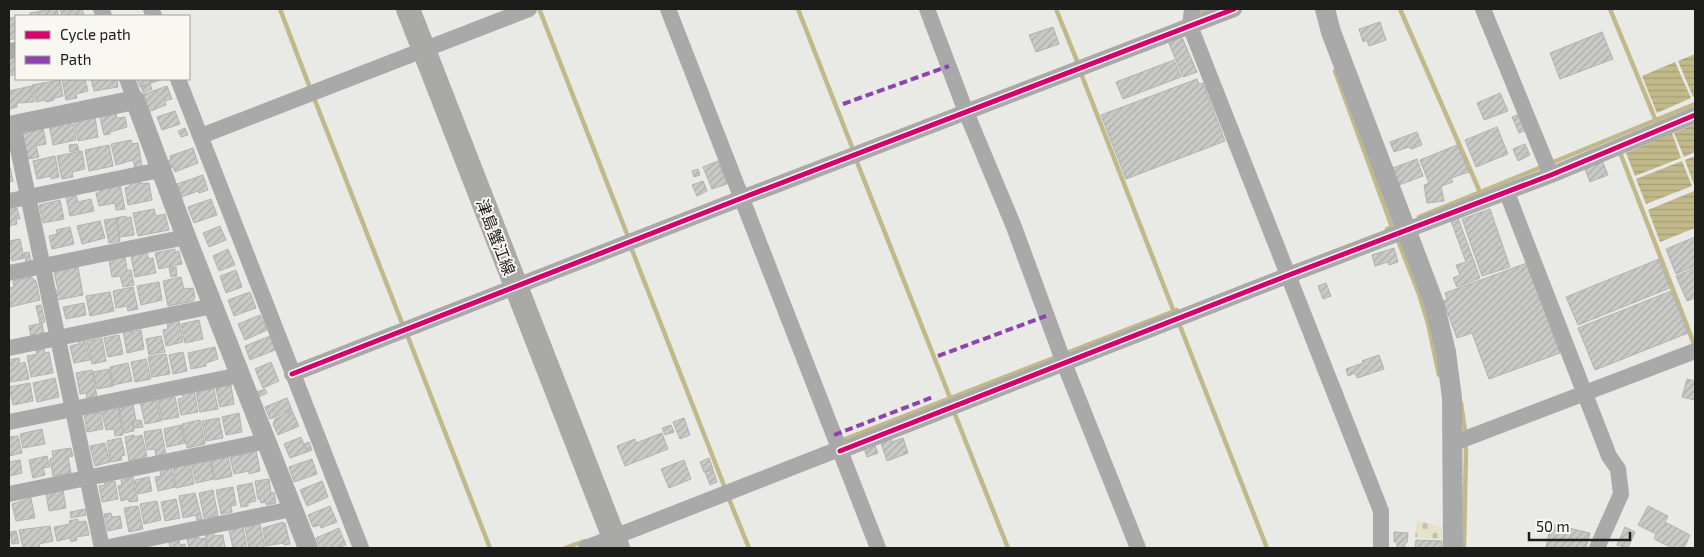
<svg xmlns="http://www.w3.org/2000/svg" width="1704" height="557" viewBox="0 0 1704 557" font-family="'Exo 2','Noto Sans JP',sans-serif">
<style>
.cemetery{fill:url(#cemetery-stones)}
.water{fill:url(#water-rules)}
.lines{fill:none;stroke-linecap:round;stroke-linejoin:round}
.stream{stroke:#c2b98a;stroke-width:4.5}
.building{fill:url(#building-hatch);stroke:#b2b2b2}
.minor{stroke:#a9a9a9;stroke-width:16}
.tertiary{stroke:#a9a9a9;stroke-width:20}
.secondary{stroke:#a9a9a7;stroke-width:24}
.quiet{stroke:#8e44ad;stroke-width:4;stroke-dasharray:8 4;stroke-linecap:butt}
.cycleway-casing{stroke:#f8f7f2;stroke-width:8}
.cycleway{stroke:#d6006c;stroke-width:5}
.labels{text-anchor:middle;stroke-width:4;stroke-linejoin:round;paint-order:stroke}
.street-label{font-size:16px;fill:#1c1c1b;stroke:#f8f7f2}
</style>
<defs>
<pattern id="cemetery-stones" width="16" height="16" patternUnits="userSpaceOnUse" patternTransform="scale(1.25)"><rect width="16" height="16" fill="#e6e2ca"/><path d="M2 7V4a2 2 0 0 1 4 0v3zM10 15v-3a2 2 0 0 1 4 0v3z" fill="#c5c1ad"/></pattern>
<pattern id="water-rules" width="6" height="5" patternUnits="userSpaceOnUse" patternTransform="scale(1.25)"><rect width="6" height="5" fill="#c2b98a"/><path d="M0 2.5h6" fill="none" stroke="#a69e76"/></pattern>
<pattern id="building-hatch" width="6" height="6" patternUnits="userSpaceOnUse" patternTransform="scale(1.25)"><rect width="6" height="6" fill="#c9c9c8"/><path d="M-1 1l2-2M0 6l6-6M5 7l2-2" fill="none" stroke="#acacab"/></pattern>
</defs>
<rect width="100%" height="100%" fill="#e9e9e6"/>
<!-- cemetery -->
<path class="cemetery" d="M1417,520l25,7v12l-27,-2z"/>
<!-- water -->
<path class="water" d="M1695,54v42l-2,1 -15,-36z
M1675,62l16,36 -34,15 -15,-37z
M1695,124v28l-11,5 -10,-24z
M1672,133l9,25 -46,18 -9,-23z
M1695,156v28l-1,1 -9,-25z
M1682,161l10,25 -46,18 -10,-25z
M1694,191l1,5v32l-35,14 -12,-32z"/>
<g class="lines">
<!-- stream -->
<path class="stream" d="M280,9l30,79
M798,9l54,138
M1056,9l21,52
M1198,9l4,3 10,-3
M1400,9l80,183
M1610,9l46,112
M540,11l87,223
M1335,71l57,156 -5,2
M1082,76l92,236
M314,98l88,225
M1621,155l73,189
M857,162l94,238
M1551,163l144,-59
M1419,217l125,-51
M1399,243l20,51 9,29 11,52
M632,250l93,238
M1180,326l87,222
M408,337l82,211
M1461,403l4,28
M954,412l54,136
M840,441l337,-131
M729,499l20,49
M565,548l20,-7
M1464,548l2,-100"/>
</g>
<!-- building -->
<path class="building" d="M52,9h5l2,7h-29v-3z
M60,9h22l2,7h-22z
M16,17v21l-6,2 -1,-19h2l-1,-3z
M1380,22l6,18 -17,6 -2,-6 -4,2 -4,-13z
M1053,27l6,17 -23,8 -7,-17z
M1602,32l11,27 -53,20 -10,-26z
M1181,35l16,37 -14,5 -15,-36z
M9,57h7v17l-7,2z
M1174,60l7,17 -58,22 -7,-17z
M62,79h23l3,12 -12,3 1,4 -11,2z
M91,79h26l1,8 -24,4z
M137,79h26l-23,8z
M1197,79l2,5 4,-1 22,58 -99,38 -25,-64z
M60,80l3,16 -9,2v2l-8,2 -1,-2 -9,2 -4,-17z
M150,84l2,5 -9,4 -2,-6z
M31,86l3,16 -17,1v4l-8,2v-18z
M167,86l5,13 -7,2 1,4 -18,7 -6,-17z
M1500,93l8,18 -24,9 -7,-17z
M175,111l5,13 -18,6 -5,-13z
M1522,113l7,16 -10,4 -7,-16z
M116,114l1,4 8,-1 2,10 -17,5v2l-6,1 -4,-18z
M95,117l3,20 -20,4 -4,-20z
M69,121v3h4l3,16 -23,5 -4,-20z
M43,127l3,17 -10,2 3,11 -11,2 -5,-25 5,-1 -1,-3z
M1497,127l11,27 -32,13 -11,-27z
M185,128l3,7 -7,2 -3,-6z
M1417,132l5,13 -11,4 -2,-2 -15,5 -4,-10z
M131,140l1,4 6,-1 4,23 -7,2 -2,-8 -17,5 -5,-21z
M77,144l2,6 -9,2 -1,-7z
M1525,144l5,11 -12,6 -5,-12z
M109,145l4,21 -24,5 -4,-21z
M1457,145l12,27 -18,6 2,4 -12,4 3,15 -17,2 -3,-18 5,-2 -9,-23z
M193,148l5,15 -23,9 -2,-5 -2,1 -3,-7 3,-2 -1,-3z
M82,151l3,18 -13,3 1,5 -11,2 -5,-23z
M55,156l4,21 -8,2v-3l-14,3 -4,-18z
M1417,159l6,17 -24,9 -6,-17z
M1602,160l6,15 -18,7 -6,-16z
M718,161l9,23 -15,5 -9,-22z
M9,167h1l3,14 -4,1z
M698,169l2,6 -6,2 -2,-6z
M203,175l5,15 -9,3 -1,-2 -16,6 -5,-13z
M141,181v3l8,-1 3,17 -24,5 -3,-17 5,-2v-2z
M703,181l4,10 -10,5 -5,-11z
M120,184l5,25 -9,1 -1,-7 -16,3 -3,-13h4l-1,-5z
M76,195l2,7 13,-3 3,12 -24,5 -4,-19z
M211,199l6,16 -23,8 -6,-16z
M60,200l4,19 -21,4 -4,-18z
M17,208l3,11h-4l1,5 -8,2v-16z
M154,209l2,7 9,-2 4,16 -31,6 -5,-23z
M1490,209l20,58 -28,9 -20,-57z
M126,216v2l5,-1 3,18 -14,2 -4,-19z
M116,218l4,23 -11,2 -5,-23z
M1458,218l22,60 -23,9 -4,-9 7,-3 -4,-10 10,-3 -15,-41z
M100,221l5,17 -23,6 -5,-18z
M220,226l6,14 -17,7 -6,-14z
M70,227l4,17 -22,5 -3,-13 8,-2 -1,-4z
M1695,237v29l-19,8 -10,-25z
M20,239l4,19 -12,3 -1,-3h-2v-17z
M1394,248l4,14 -9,3 -1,-3 -13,4 -3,-11z
M175,249v3l4,-1 3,13 -23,5 -4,-16z
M228,249l7,16 -16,6 -6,-15z
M29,252l2,9 -5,1 -2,-9z
M147,253l2,6 4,-1 3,15 -21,4 -4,-21z
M125,257l2,13h4l3,15 -11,2 -3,-11 -8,1 -3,-17z
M1659,259l11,29 -92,37 -12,-28z
M1527,263l33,90 -71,26 -17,-46 -15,5 -14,-37 4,-1 -2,-7z
M78,267l5,28 -26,5 -2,-9 3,-1 -4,-18z
M176,267l1,9 -6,1 -2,-9z
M1695,268v30l-8,3 -11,-25z
M236,270l6,17 -16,6 -6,-17z
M31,277l5,4 4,19 -30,7 -1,-19 5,-1 -1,-6z
M181,277l3,12 9,-1 2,9 -2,4 -25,5 -5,-25z
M159,282l3,18 -21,5 -4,-19z
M1326,283l5,13 -8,3 -5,-13z
M133,287l5,22 -10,2 -1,-5 -11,2 -3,-17z
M1671,291l17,42 -93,37 -17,-42z
M110,292l4,19 -24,5 -4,-20z
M250,292l6,16 -22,8 -6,-16z
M84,303l2,12 -20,4 -3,-12z
M41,305l4,17 -5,1 -4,-17z
M260,315l7,15 -22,10 -7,-16z
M199,320l4,19 -18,4 -4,-19z
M179,321l4,21 -17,4 -3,-16 5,-1 -1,-6z
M42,323l2,11 -13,3 -2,-11z
M129,330v2l12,-2 3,19 -17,4 -4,-22z
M119,335l4,19 -15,3 -4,-19z
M161,336l4,16 -16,3 -3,-16z
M270,336l5,14 -25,10 -5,-14z
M102,338l4,23 -14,3 -5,-23z
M85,340l5,20 -16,3 -4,-17 9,-2 -1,-3z
M215,347l3,12 -12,4v3l-15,3 -3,-16z
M44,349l1,4 4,-1 4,21 -22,4 -4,-21 10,-2 -1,-4z
M183,352l4,19 -14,3 -4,-19z
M166,354l4,20 -18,3 -4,-20z
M1379,355l5,14 -27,9 -2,-5 -7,3 -2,-7 17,-6 -1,-2z
M19,358l1,6 5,-2 4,17 -19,3 -1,-22z
M146,359l5,20 -16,3 -4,-20z
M271,362l8,19 -16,7 -8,-19z
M128,363l4,18 -19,4 -3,-18z
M109,369l4,17 -16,3 -4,-17z
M92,370l5,27 -10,2 -1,-6 -6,1 -4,-21z
M55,378l4,19 -22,5 -4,-19z
M1687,379l8,2v19l-13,-3z
M30,383l3,18 -20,4 -4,-18z
M231,385l3,19 -14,3 -4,-19z
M214,389l4,20 -18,3 -4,-20z
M265,389l2,4 -8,4 -2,-5z
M194,392l4,20 -17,3 -3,-16 5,-1 -1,-4z
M175,397l4,20 -17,3 -4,-20z
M156,398l5,23 -16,3 -5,-23z
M287,398l5,12 -22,9 -5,-12z
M133,405l3,15h-4l2,11 -10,2 -5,-25z
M118,406l5,29 -8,1 -1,-7 -8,1 -5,-20z
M292,411l7,15 -21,9 -5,-11 2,-5z
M100,412l3,17 -16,3 -3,-17z
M239,413l3,19 -16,3 -4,-18z
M219,418l4,20 -17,3 -4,-20z
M684,418l6,17 -10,4 -7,-17z
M141,420l2,7 -9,1 -1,-7z
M200,420l5,24 -18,4 -5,-24z
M181,425l4,18 -18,4 -3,-18z
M671,425l3,7 -9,3 -3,-7z
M42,429l3,15 -22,4 -3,-14z
M161,429l5,26 -10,2 -1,-8 -8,1 -3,-18z
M662,433l6,16 -43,17 -8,-20 18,-7 1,4z
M134,435l1,2 7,-2 5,22 -18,4 -4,-24z
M18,436l4,17 -13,3v-19z
M891,436l1,6 11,-4 5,15 -21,8 -7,-21z
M301,437l6,15 -17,6 -6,-14z
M121,438l4,17 -4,1 1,4 -11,2 -4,-21z
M309,442l3,8 -4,2 -4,-8z
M105,443l5,19 -15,4 -5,-20z
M874,443l4,10 -11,4 -4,-11z
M71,448l2,8 -5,1 3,16 -18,3 -3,-17 3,-1 -1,-7z
M256,451l4,20 -11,3v-3l-15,3 -4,-17z
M47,456l3,11 -7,1 2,7 -12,3 -4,-18z
M228,457l4,19 -17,4 -4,-20z
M709,458l4,11 -9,3 -4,-10z
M312,459l5,15 -23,8 -5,-15z
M20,460l2,13 -13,3v-14z
M210,460l4,19 -18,4 -5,-22z
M684,460l7,19 -22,9 -8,-19z
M190,463l4,21 -18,4 -3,-19z
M171,468l4,19 -17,4 -3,-14 6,-1 -1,-6z
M713,470l4,12 -7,3 -5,-13z
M133,477l5,24 -9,1 -1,-3 -7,2 -3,-15 4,-1 -1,-5z
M149,477l3,14 -14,3 -3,-14z
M269,479l2,14 3,-1 2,11 -10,2v-3l-5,1 -1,-4h-2l-3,-18z
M115,481l3,18 -16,3 -3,-16 6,-1 -1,-2z
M322,481l6,16 -21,9 -7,-16z
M252,483l4,18 -8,2v3l-7,1 -4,-21z
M233,487l3,18 -5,1 1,6 -11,2 -5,-24z
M63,490l3,18 -17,3 -3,-17z
M213,490l5,26 -14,2 -5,-25z
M195,493l7,26 -5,1 -1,-5 -13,3 -4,-22z
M31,498l4,20 -19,3 -4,-17z
M176,499l4,19 -15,3 -4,-19z
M157,501l4,19 -17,4 -4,-20z
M138,506l5,23 -14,3 -5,-24z
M330,506l7,16 -16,6 -1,-3 -7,2 -5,-12z
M1648,506l20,10 -3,6 25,13 -6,13h-12l-18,-9 2,-5 -18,-9z
M85,509l1,6 -15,3 -1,-6z
M111,513l1,4 8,-1 2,12 -14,3 -4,-17z
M78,519v3l8,-1 3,14 -13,2 1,3 -6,2 -1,-4 -13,3 -3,-14 16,-3 -1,-3z
M283,522v2l2,-1 5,21 -6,1v-2l-18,3 -3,-18z
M260,524l5,24h-16l-4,-21z
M1551,524l39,9 -4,15 -40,-1z
M50,526l3,15 -14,3 1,3 -17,1 -4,-18z
M243,527l4,21h-14l-4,-18z
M1625,527l10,5 -7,16 -11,-3z
M339,528l7,17 -9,3h-17l-4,-10z
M16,531l3,12 -7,1 -2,-12z
M1394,532l14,1 -1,10 -2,-1v6h-8v-6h-3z
M214,533v3l9,-1 2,13h-17l-3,-14z
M199,537l1,2 5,-1 2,10h-18l-2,-9z
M179,540l1,5 5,-1 1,4h-16l-1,-6z
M1416,540l26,1v7h-27z"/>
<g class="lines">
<!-- minor -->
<path class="minor" d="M101,9l3,7
M151,9l3,7
M668,9l210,539
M927,9l39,103 48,115 50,136 74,185
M1192,9l-2,17 191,485v37
M1483,9l68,166
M9,51l7,-1
M127,79l8,21
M178,79l183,469
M13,125l89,423
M201,136l328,-127
M1507,193l102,263 9,13 3,25 -24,54
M9,201l151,-31
M9,273l177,-36
M9,348l204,-42
M292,374l450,-176 492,-189
M9,422l231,-47
M1454,443l241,-92
M840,451l449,-176 262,-100 144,-60
M9,494l257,-53
M104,548l188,-39
M586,548l253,-99"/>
<!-- tertiary -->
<path class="tertiary" d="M1325,9l6,23 103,271 12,49 6,46 1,150
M9,126l126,-26 51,137 122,311"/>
<!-- secondary -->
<path class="secondary" d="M408,9l210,539"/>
<!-- quiet -->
<path class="quiet" d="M843,104l106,-38
M938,356l108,-40
M834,435l99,-38"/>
<defs>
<path id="cycleway" d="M292,374l450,-176 492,-189
M840,451l449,-176 262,-100 144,-60"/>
</defs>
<!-- cycleway casing -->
<use href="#cycleway" class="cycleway-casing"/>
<!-- cycleway -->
<use href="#cycleway" class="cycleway"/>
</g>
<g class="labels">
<!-- street labels -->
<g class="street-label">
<text transform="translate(496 237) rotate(69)" y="6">津島蟹江線</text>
</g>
</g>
<!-- border -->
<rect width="1704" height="557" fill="none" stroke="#1c1c1b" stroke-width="20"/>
<!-- legend -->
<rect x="15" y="15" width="175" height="65" fill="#f8f7f2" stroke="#a09f9c"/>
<rect x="25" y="31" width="25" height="8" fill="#d6006c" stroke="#a09f9c"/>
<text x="60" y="40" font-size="15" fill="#1c1c1b">Cycle path</text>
<rect x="25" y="56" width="25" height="8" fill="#8e44ad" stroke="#a09f9c"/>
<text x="60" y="65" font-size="15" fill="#1c1c1b">Path</text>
<!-- scale -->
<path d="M1529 532v8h101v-8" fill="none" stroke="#1c1c1b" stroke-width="2.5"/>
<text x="1536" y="532" font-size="15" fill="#1c1c1b" stroke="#f8f7f2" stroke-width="4" paint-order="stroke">50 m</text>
</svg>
